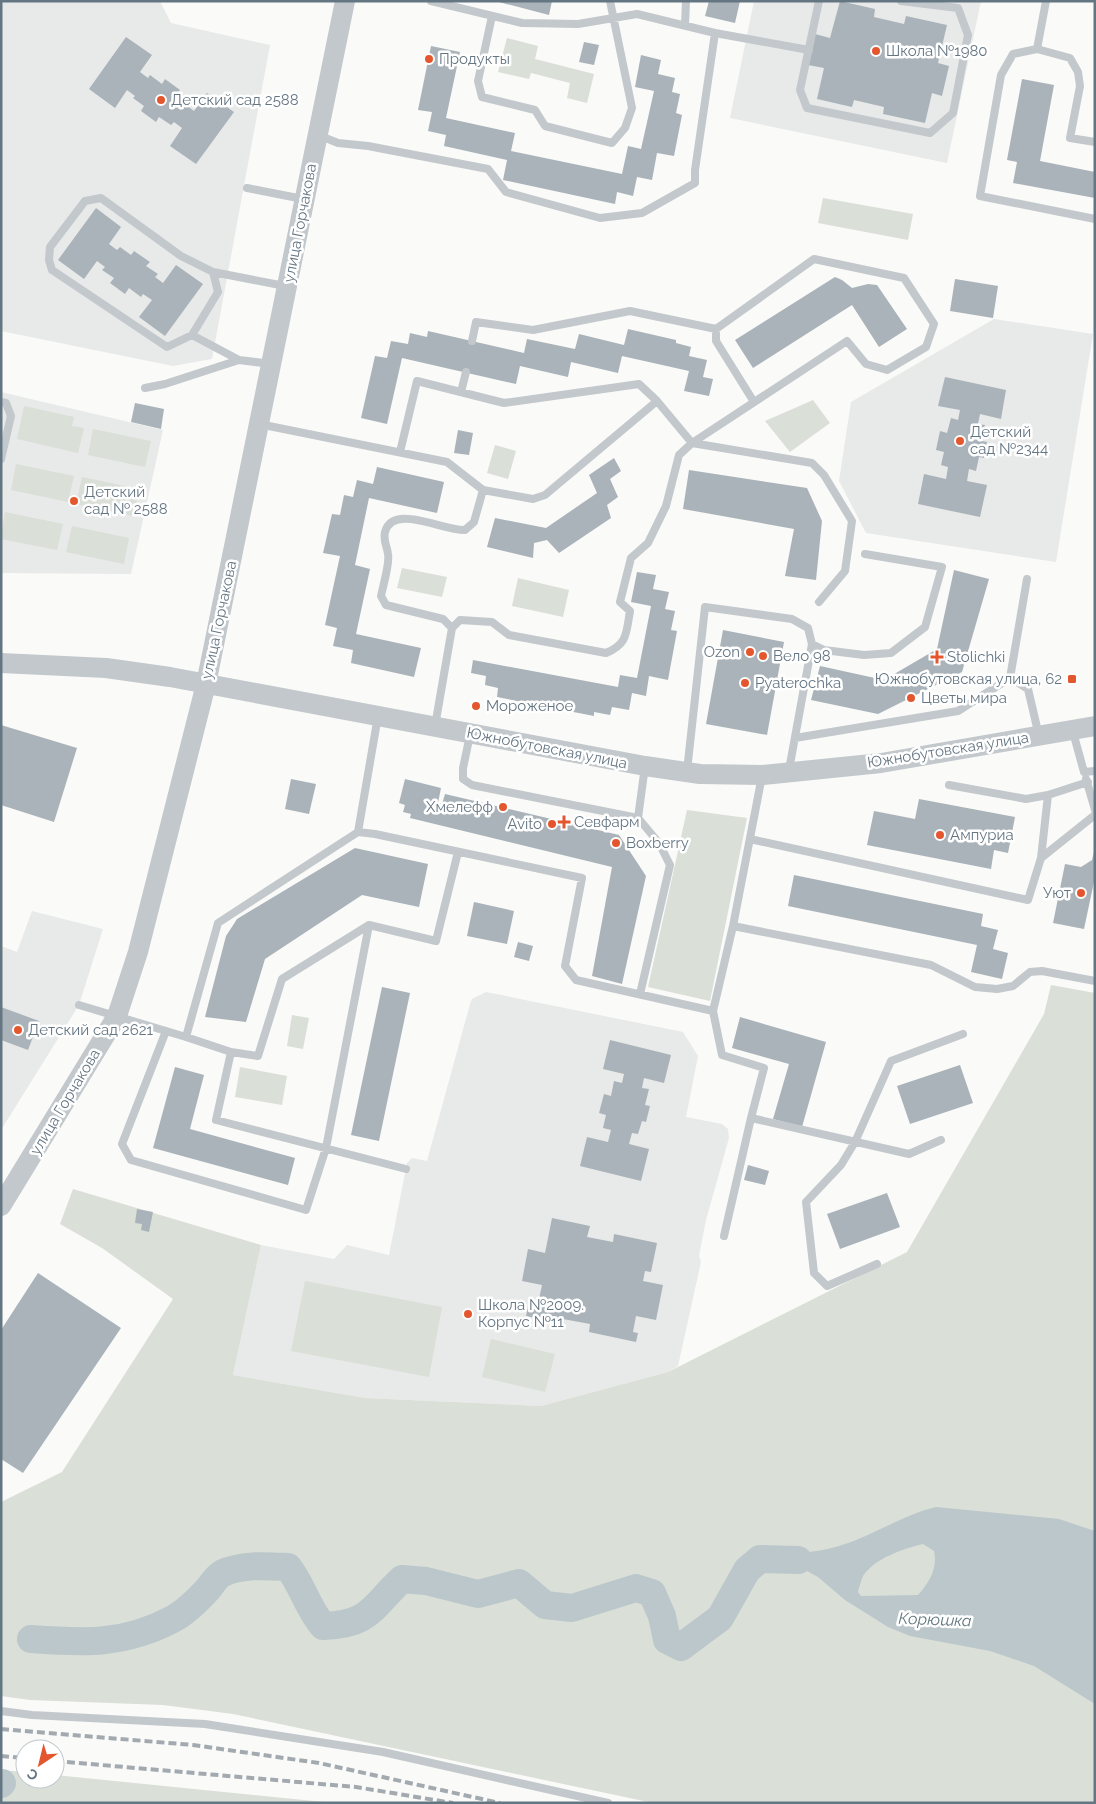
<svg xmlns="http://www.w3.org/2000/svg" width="1096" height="1804" viewBox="0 0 1096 1804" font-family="Raleway,sans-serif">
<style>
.built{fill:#e8e9e9}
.green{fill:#dadfd7}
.water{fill:#bbc7cb;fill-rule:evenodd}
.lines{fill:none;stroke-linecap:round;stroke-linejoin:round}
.river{stroke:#bbc7cb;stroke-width:28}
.building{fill:#aab3b9}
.service{stroke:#c3c8cc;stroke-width:8}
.tertiary{stroke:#c3c8cc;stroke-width:20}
.rail{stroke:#a2aab0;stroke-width:4;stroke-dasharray:8 4;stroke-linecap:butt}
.poi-dot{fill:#e4572e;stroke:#fff;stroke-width:2}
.labels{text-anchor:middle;stroke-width:5;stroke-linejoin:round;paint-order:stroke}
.poi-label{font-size:15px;fill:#657683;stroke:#fff;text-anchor:start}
.street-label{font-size:15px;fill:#657683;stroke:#fff}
.water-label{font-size:16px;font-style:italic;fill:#60757c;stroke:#fff}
</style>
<rect width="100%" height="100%" fill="#fafaf8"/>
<!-- built -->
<path class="built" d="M1,1h159l11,22 99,22 -58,314 -39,7 -172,-35z
M754,1h227l-34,162 -217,-45z
M994,319l99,15 -37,228 -190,-29 -27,-52 12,-79z
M1,392l162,38 -32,144 -130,-1z
M32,911l71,18 -24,76 -78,125v-184l16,6z
M486,992l197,40 15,24 -12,61 36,7 6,5 1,9 -23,82 -7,36 2,6 -23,104 -10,6 -127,34 -176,-8 -132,-23 28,-130 73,14 13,-14 42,10 18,-92 5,-5 15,3 43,-157 2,-5z"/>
<!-- green -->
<path class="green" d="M507,38l31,8 -3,13 59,15 -7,29 -20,-5 3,-15 -39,-10 -2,6 -31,-7z
M823,198l90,16 -5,26 -90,-17z
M813,400l17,23 -40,29 -25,-31z
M24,406l50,11 -2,9 12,2 -6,25 -61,-14z
M93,429l58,12 -6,26 -57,-12z
M495,445l21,6 -8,28 -21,-6z
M16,464l58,12 -6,26 -57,-12z
M82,477l57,12 -5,27 -58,-12z
M5,512l58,12 -6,26 -56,-11z
M72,526l57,12 -5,26 -58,-12z
M402,568l45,9 -5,20 -45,-9z
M518,578l51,12 -6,27 -51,-11z
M687,810l60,8 -37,183 -62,-14z
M1051,985l44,8v810h-442l-420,-89 -70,-9 -133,-5 -29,-4v-194l61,-30 111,-173 -71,-51 -42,-24 13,-35 188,56 -28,130 132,23 176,8 127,-34 239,-120 137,-238z
M292,1015l17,3 -6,31 -16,-3z
M240,1067l47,9 -5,29 -47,-8z
M305,1281l137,26 -13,70 -138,-26z
M491,1339l64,15 -10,38 -63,-15z
M1,1770l24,2v7h30v-4l279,28h-333z"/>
<!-- water -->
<path class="water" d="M936,1507l123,12 36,12v173l-61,-38 -44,-15 -80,-15 -22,-9 -43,-27 -27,-23 -24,-13 -30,-2 -4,-3 2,-5c25,-1 53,0 77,-8 34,-10 63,-31 97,-39zM923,1544l11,7c4,17 -5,32 -16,44l-57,1 -3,-4c1,-5 3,-11 5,-16 12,-18 40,-27 60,-32z"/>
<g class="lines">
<!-- river -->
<path class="river" d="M31,1639c53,4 93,6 142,-20 13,-7 24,-18 35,-30 4,-5 9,-13 15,-16 19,-9 45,-7 65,-6 15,19 19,40 35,59 48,-2 48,-18 79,-47l24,2 52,13 41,-11 26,22 27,3 64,-20 16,5 10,23 5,24 14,7 39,-29 27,-48 13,-11 38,1
M1,1784l1,-1"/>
</g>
<!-- building -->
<path class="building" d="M495,1h57l-3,14z
M709,1h31l-5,22 -30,-7z
M840,1l35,8 -1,8 30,7 2,-8 41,9 -9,38 11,3 -7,30 -10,-3 -7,30 -42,-9 1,-7 -30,-7 -2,7 -35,-8 7,-31 -16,-3 7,-31 15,4z
M126,37l26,18 -12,17 8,6 2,-3 12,9 3,-5 15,11 -3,4 12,8 -3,3 8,6 13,-18 27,19 -38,52 -26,-18 12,-18 -8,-6 -3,3 -12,-8 -3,5 -15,-11 3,-5 -11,-8 2,-2 -8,-6 -12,18 -26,-19z
M584,42l15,3 -5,20 -15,-3z
M431,46l29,6 -14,66 69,15 -4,18 111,23 6,-28 13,3 13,-58 -19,-4 6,-32 20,5 -3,14 17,4 -3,14 8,2 -4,19 6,2 -8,41 -17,-3 -5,27 -15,-3 -4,19 -16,-4 -2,12 -112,-24 4,-20 -63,-14 2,-11 -18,-4 4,-19 -14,-2z
M1022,79l32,6 -14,76 55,11v26l-82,-15 4,-21 -10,-2z
M96,208l25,19 -12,17 8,6 3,-3 11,8 3,-4 16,11 -4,4 12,8 -3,3 8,6 13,-18 27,19 -38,52 -26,-19 13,-17 -9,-6 -2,3 -12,-9 -4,6 -15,-11 4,-5 -12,-8 3,-3 -8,-6 -13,18 -26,-19z
M835,277l7,3 10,8 16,-4 9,1 30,44 -28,18 -27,-42 -99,63 -18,-28z
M955,279l43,7 -5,32 -43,-7z
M628,329l48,11v3l15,4 -2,9 18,4 -4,17 10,2 -4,17 -25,-5 5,-20 -67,-15 -4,17 -47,-11 -3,15 -48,-11 -4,18 -114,-26 -15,66 -26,-6 14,-62 12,2 4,-17 17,3 2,-11 17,4 1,-6 96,22 3,-14 48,10 4,-15 45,11z
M945,377l61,13 -5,29 -21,-5 -2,10 7,1 -3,16 5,1 -3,16 -5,-1 -3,14 -7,-2 -2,12 20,4 -7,32 -62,-13 6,-30 22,5 2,-12 -7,-2 3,-13 -8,-2 4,-19 7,2 4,-15 7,2 2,-10 -22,-4z
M135,403l29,6 -3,20 -30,-7z
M458,430l15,3 -4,22 -15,-2z
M614,458l7,13 -11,8 8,18 -11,8 4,13 -52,35 -12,-13 -13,3 -1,15 -46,-11 8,-29 51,10 51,-35 -8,-18z
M377,467l67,15 -7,31 -68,-15 -14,67 15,4 -14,65 65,14 -7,29 -63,-14 2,-13 -20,-4 4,-18 -12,-3 15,-69 -17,-3 9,-39 8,1 4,-20 9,2 4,-17 16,4z
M689,470l118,18 15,33 -6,59 -31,-4 9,-47 -111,-20z
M954,570l35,9 -27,93 -84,42 -67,-14 9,-34 64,14 53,-31z
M637,572l19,3 -3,14 16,3 -4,17 10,2 -4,19 6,1 -9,49 -19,-4 -3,20 -14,-3 -3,17 -17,-3 -2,8 -16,-3v4l-97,-19 1,-9 -13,-3 1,-9 -15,-3 2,-13 145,27 2,-12 17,3 14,-72 -20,-4z
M723,630l61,12 -17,93 -61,-11z
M1,725l76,23 -23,74 -53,-17z
M291,779l25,5 -7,30 -24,-5z
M405,779l36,9 -3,15 4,1 3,-10 174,41 27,41 -24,108 -30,-8 20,-109 -202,-49 1,-4 -8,-2 2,-7 -6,-2z
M919,799l96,18 -7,36 -14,-3 -3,19 -124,-24 7,-34 41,8z
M355,848l73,16 -9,43 -57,-12 -97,64 -19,63 -41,-5 21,-81 11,-17z
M1094,852l1,25 -11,52 -31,-6 12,-59 16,3 11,-7z
M794,875l189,39 -2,12 17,4 -5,19 15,4 -6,26 -31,-7 6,-27 -189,-39z
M474,902l40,9 -7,33 -40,-8z
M518,942l15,4 -4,15 -15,-4z
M382,987l28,6 -31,148 -28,-6z
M1,1007l38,14 -11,29 -27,-10z
M740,1017l86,25 -24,85 -29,-8 16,-55 -57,-16z
M610,1040l61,15 -7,28 -20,-5 -2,10 7,1 -4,16 5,1 -4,16 -4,-1 -4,13 -6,-1 -3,11 20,5 -8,32 -61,-15 7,-29 21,5 3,-12 -8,-2 3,-13 -7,-2 5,-19 7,2 3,-15 8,2 2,-9 -21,-5z
M960,1065l13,38 -63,21 -13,-38z
M175,1067l29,8 -14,54 105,29 -7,27 -135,-37z
M748,1165l21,6 -4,14 -21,-5z
M887,1193l13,34 -60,22 -13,-35z
M137,1209l16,3 -4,20 -8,-2 1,-6 -7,-1z
M552,1218l38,8 -3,11 26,5 1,-8 43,9 -6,29 -6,-1 -2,10 20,4 -7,35 -20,-4 -3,16 5,1 -2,9 -47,-10 1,-8 -27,-5 -2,4 -35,-7 3,-14 9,2 4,-19 -20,-4 6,-32 17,4z
M38,1273l83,55 -98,145 -22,-14v-129z"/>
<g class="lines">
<!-- service -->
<path class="service" d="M819,1l-19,89 7,18 123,25 23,-20 15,-78 -10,-27 -57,-7
M1046,1l-9,48 33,9 8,14 2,14 -10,52 25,4
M492,16l-14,65 4,16 53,13 10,16 67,17 13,-15 7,-20 -22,-107
M685,25l1,-24
M715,33l94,17
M1037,49l-24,5 -12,21 -21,121 115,23
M318,135l20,8 30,3 120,23 18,23 94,26 42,-5 53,-30v-13l20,-137 -78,-19 -59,10 -56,-1 -91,-22
M247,188l56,11
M101,198l80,58 32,16 5,20 -26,43 -25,12 -115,-77 -3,-10 1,-13 35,-46z
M213,272l72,14
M716,329v12l38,61
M192,335l47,25 32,4
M472,341l4,-19 57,8 97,-19 86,18 98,-70 90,19 30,46 -8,23 -39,23 -21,-6 -19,-23 -155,102 -35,-42
M145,388l20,-4 74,-24
M461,392l5,-20
M1,402l5,1 5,13 -10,43
M259,424l188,38 36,28 50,9 12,-4 112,-94 -18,-17 -135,19 -87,-22 -17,71
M452,628l8,-8 32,2 17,13 97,18c22,-9 20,-20 24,-42l-10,-9 11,-44 17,-15 18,-37 13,-51 13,-12 120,20 12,12 28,46 -7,50 -26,31
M812,644l12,6 40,5 27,-2 34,-26 17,-60 -77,-13
M1010,678l18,11 11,47
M435,726l17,-98 -9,-9 -57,-14 -5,-9c2,-10 9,-33 7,-42 -1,-9 -5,-12 -3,-22 8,-29 58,-1 80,-2l9,-8 9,-32
M1073,732l11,40 11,-1
M470,735l-7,33v11l9,6 166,33 7,-52
M795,738l163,-27 52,-33 17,-99
M687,771l18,-164 87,12 16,9 4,16 -23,126
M762,776l-29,150 198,39 44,22 22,2 16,-3 17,-14 12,-1 53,10
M1086,779l9,31
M949,785l77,14 22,-4
M638,818l21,25 11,22 -30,129
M358,832l20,-116
M750,839l278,61 13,-42 54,-43
M1041,858l7,-63 40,-13
M79,1005l107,32 32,-114 140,-91 17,2 207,44 -17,88 11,14 137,31 20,-85
M713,1011l9,44 42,13 -13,50 158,36 32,-14
M166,1031l-44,113 9,16 175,50 20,-62 43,-223
M186,1037l45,15 27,4 24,-77 87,-54 67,16 22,-89
M231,1052l-15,68 190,49
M724,1236l27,-118
M877,1264l-50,22 -13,-13 -8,-71 35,-37 14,-23 36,-81 72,-27
M1,1711l31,4 173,9 178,28 225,51"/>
<!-- tertiary -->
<path class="tertiary" d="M1,663l105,5 64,9 475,89 55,8 63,1 118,-12 214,-37
M1,1206l116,-190 21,-64 68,-268 139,-683"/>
<!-- rail -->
<path class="rail" d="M1,1729l192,16 126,18 181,40
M1,1756l24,2
M55,1761l301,26 97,16"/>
</g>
<!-- markers -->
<g class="poi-dot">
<circle cx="876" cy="51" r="5"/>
<circle cx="429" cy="59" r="5"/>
<circle cx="161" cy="100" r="5"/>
<circle cx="960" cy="441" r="5"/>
<circle cx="74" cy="501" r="5"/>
<circle cx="750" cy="652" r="5"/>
<circle cx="763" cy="656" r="5"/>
<path d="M934.5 649.5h5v5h5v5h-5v5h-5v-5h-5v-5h5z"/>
<rect x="1067" y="674" width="10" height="10" rx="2.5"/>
<circle cx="745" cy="683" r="5"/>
<circle cx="911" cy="698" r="5"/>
<circle cx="476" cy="706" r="5"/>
<circle cx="503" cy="807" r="5"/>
<path d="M561.5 814.5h5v5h5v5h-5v5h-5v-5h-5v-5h5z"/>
<circle cx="552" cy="824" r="5"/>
<circle cx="940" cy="835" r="5"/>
<circle cx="616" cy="843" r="5"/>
<circle cx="1081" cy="893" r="5"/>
<circle cx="18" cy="1030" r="5"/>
<circle cx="468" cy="1314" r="5"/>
</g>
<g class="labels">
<!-- poi labels -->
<g class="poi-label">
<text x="886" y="56">Школа №1980</text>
<text x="439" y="64">Продукты</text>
<text x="171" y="105">Детский сад 2588</text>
<text x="970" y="437">Детский<tspan x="970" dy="17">сад №2344</tspan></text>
<text x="84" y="497">Детский<tspan x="84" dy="17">сад № 2588</tspan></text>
<text x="740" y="657" text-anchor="end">Ozon</text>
<text x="773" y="661">Вело 98</text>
<text x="947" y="662">Stolichki</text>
<text x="1062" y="684" text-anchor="end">Южнобутовская улица, 62</text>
<text x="755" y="688">Pyaterochka</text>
<text x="921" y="703">Цветы мира</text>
<text x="486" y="711">Мороженое</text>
<text x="493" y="812" text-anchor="end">Хмелефф</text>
<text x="574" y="827">Севфарм</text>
<text x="542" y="829" text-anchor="end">Avito</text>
<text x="950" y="840">Ампуриа</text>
<text x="626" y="848">Boxberry</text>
<text x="1071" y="898" text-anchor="end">Уют</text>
<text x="28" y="1035">Детский сад 2621</text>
<text x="478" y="1310">Школа №2009.<tspan x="478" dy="17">Корпус №11</tspan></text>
</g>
<!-- street labels -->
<g class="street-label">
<text transform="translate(300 223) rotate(-79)" y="5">улица Горчакова</text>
<text transform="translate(219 620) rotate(-78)" y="5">улица Горчакова</text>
<text transform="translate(547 748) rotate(11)" y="5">Южнобутовская улица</text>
<text transform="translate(948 750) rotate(-9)" y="5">Южнобутовская улица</text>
<text transform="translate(65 1102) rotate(-59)" y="5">улица Горчакова</text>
</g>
<!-- water labels -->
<g class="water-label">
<text transform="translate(935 1619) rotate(2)" y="6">Корюшка</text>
</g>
</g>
<!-- border -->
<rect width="1096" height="1804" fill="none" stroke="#657683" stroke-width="5"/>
<!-- north arrow -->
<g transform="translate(40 1764) rotate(215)"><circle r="24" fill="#ffffff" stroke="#c1c8cd"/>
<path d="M0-4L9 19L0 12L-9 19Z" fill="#e4572e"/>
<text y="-8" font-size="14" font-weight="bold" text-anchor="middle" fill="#657683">С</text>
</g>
</svg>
